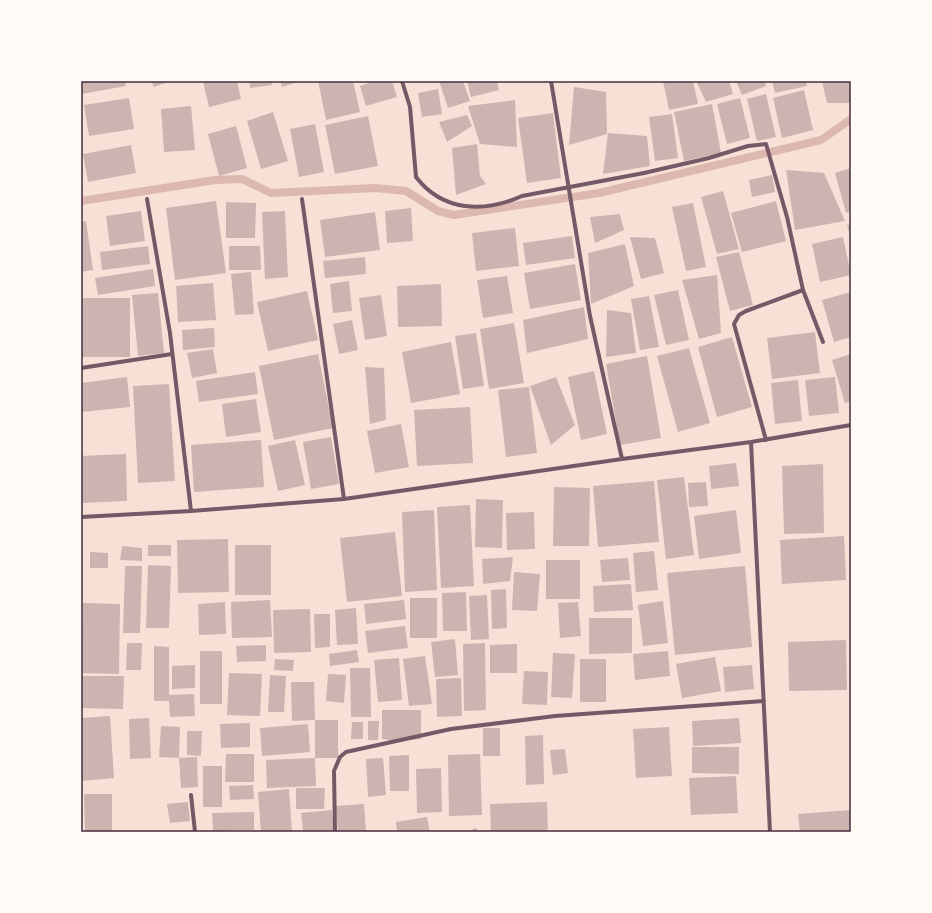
<svg xmlns="http://www.w3.org/2000/svg" width="932" height="913" viewBox="0 0 932 913" font-family="Mulish,sans-serif">
<style>
.lines{fill:none;stroke-linecap:round;stroke-linejoin:round}
.stream{stroke:#dcb8b0;stroke-width:8}
.building{fill:#ccb4b1}
.minor{stroke:#755966;stroke-width:4}
.neatline{fill:none;stroke:#4a2c40;stroke-width:1.5}
</style>
<rect width="100%" height="100%" fill="#f7e1d7"/>
<g class="lines">
<!-- stream -->
<path class="stream" d="M81,201l134,-21 27,-1 29,14 104,-5 31,3 32,20 16,4 145,-22 222,-53 30,-21"/>
</g>
<!-- building -->
<path class="building" d="M81,81h44l1,5 -44,8z
M151,81h20l-17,6z
M203,81h34l4,18 -32,8z
M249,81h22l1,4 -22,3z
M280,81h22l-20,6z
M318,81h35l7,31 -34,8z
M375,81h17l5,16 -31,9 -6,-20z
M439,81h24l7,20 -22,7z
M467,81h30l2,9 -28,7z
M663,81h30l5,23 -29,6z
M696,81h33l4,13 -27,8z
M736,81h29l1,5 -24,9z
M772,81h34l1,5 -32,7z
M822,81h29v22h-24z
M574,87l32,5 1,42 -38,11z
M438,89l4,25 -20,3 -4,-24z
M804,90l9,40 -31,8 -9,-40z
M766,94l10,43 -19,4 -10,-42z
M129,98l5,31 -45,7 -5,-31z
M740,98l10,40 -23,6 -10,-40z
M515,100l2,47 -37,-3 -12,-38z
M712,104l9,49 -37,8 -10,-49z
M191,106l4,44 -31,2 -3,-43z
M273,112l15,49 -27,8 -14,-48z
M553,113l8,65 -34,5 -9,-65z
M672,114l6,44 -23,3 -6,-44z
M467,115l5,11 -25,16 -8,-20z
M368,116l10,50 -43,8 -10,-49z
M315,124l9,48 -25,5 -9,-48z
M236,126l11,42 -28,8 -11,-42z
M608,133l39,3 3,30 -47,8z
M477,144l3,32 6,8 -30,11 -4,-47z
M131,145l5,28 -48,9 -5,-28z
M851,168v43l-5,2 -11,-40z
M786,170l38,3 21,48 -50,9z
M772,175l3,17 -23,5 -3,-17z
M723,191l16,58 -22,5 -16,-57z
M216,201l10,72 -51,7 -9,-72z
M776,201l10,40 -44,11 -11,-39z
M226,202l30,1 -1,35h-29z
M693,203l13,64 -20,4 -14,-64z
M411,208l2,33 -26,2 -2,-32z
M141,211l4,30 -35,5 -4,-30z
M285,211l3,66 -23,2 -3,-67z
M375,212l5,38 -55,7 -5,-37z
M620,214l4,16 -29,13 -5,-26z
M86,221l7,49 -12,2v-50z
M851,224v15l-4,-14z
M515,228l4,38 -43,5 -4,-38z
M572,236l3,22 -49,7 -3,-22z
M630,237l25,1 9,35 -23,6z
M843,237l8,38 -31,7 -8,-38z
M625,244l9,42 -43,18 -3,-51z
M148,246l2,18 -48,6 -2,-18z
M229,246h31l1,24h-32z
M739,252l14,53 -23,6 -14,-54z
M365,257l1,17 -41,4 -2,-17z
M575,264l6,36 -51,9 -6,-36z
M153,269l2,17 -57,9 -3,-17z
M251,272l3,42 -19,1 -4,-41z
M717,275l4,58 -22,6 -17,-59z
M507,276l6,37 -30,5 -6,-38z
M349,281l3,30 -19,2 -3,-29z
M213,283l3,37 -38,2 -2,-36z
M441,284l1,42 -44,1 -1,-41z
M678,290l11,50 -23,5 -12,-50z
M307,291l11,49 -50,11 -11,-49z
M851,292v45l-17,5 -12,-42z
M158,293l6,60 -26,3 -6,-61z
M381,295l6,41 -22,4 -6,-42z
M649,296l10,51 -19,3 -9,-51z
M81,298h49v59h-49z
M584,307l4,32 -61,14 -4,-33z
M607,310l24,3 5,40 -30,4z
M352,320l6,30 -19,4 -6,-30z
M514,323l10,60 -35,6 -9,-60z
M214,328l1,19 -32,3 -1,-20z
M815,332l5,41 -48,6 -5,-41z
M476,333l8,53 -21,3 -8,-53z
M732,337l20,70 -35,10 -19,-70z
M451,342l9,52 -49,9 -9,-51z
M689,348l21,75 -32,9 -21,-76z
M213,349l4,24 -25,5 -5,-25z
M318,354l15,74 -59,12 -15,-74z
M851,354v47l-6,2 -13,-43z
M647,356l14,82 -41,7 -14,-81z
M365,367l19,1 2,52 -16,4z
M594,371l13,63 -26,6 -13,-63z
M255,372l3,22 -59,8 -3,-21z
M127,377l3,30 -49,5v-29z
M556,377l19,48 -24,20 -21,-59z
M835,377l4,36 -30,3 -4,-36z
M798,380l4,41 -27,3 -4,-41z
M169,384l6,97 -37,2 -5,-97z
M529,387l8,66 -31,4 -8,-67z
M256,399l5,33 -35,5 -4,-33z
M470,407l3,56 -56,3 -3,-56z
M401,424l8,43 -34,6 -8,-42z
M331,437l8,47 -28,5 -8,-47z
M261,440l3,47 -70,5 -3,-47z
M295,440l10,45 -27,6 -10,-45z
M126,454l1,47 -46,2v-47z
M736,463l3,23 -28,3 -2,-23z
M823,464l1,69 -40,1 -2,-68z
M684,477l10,78 -28,4 -9,-79z
M654,481l5,61 -61,5 -5,-61z
M706,482l2,24 -19,1 -1,-24z
M554,487l36,1 -1,58h-36z
M476,499l27,1 -1,48 -27,-1z
M470,505l4,81 -33,2 -4,-81z
M434,510l3,80 -32,2 -3,-80z
M736,510l5,43 -42,6 -5,-43z
M534,512l1,37 -28,1 -1,-37z
M395,532l7,64 -55,6 -7,-64z
M844,536l2,44 -64,4 -2,-44z
M228,539l1,53 -51,1 -1,-53z
M148,545h23v11h-23z
M235,545h36v50h-36z
M122,546l20,2v13l-22,-1z
M654,551l4,39 -22,2 -3,-39z
M90,552l18,1v15h-18z
M513,557l-3,24 -27,3 -1,-25z
M628,558l2,22 -28,2 -2,-22z
M546,560h34v39h-34z
M148,565l23,1 -2,62h-23z
M125,566h17l-2,67h-17z
M745,566l7,81 -77,8 -8,-82z
M514,572l26,2 -3,37 -25,-1z
M631,584l2,26 -39,2 -1,-26z
M506,589l1,39 -15,1 -1,-39z
M466,592l1,39h-24l-1,-38z
M487,595l2,44 -18,1 -2,-44z
M410,598h27v40h-27z
M270,600l2,37 -40,1 -1,-36z
M404,600l2,19 -40,5 -2,-20z
M663,601l5,42 -25,3 -5,-41z
M225,602l1,32 -27,1 -1,-31z
M578,602l3,34 -21,2 -2,-35z
M83,603l37,1 -1,70 -38,-1z
M356,608l2,36 -21,1 -2,-35z
M310,609l1,43 -37,1 -1,-43z
M314,614h16v33l-15,1z
M589,618h43v35l-43,1z
M405,626l3,22 -40,5 -3,-22z
M455,639l3,36 -23,2 -4,-35z
M846,640l1,50 -58,1 -1,-49z
M127,643h15l-1,27h-15z
M485,643l1,67 -22,1 -1,-67z
M517,644v29h-27v-28z
M266,645v16l-29,1 -1,-16z
M154,646l15,1v48l25,-1 1,22 -25,1 -1,-16h-15z
M357,650l2,12 -29,4 -1,-12z
M200,651h22v53h-22z
M668,651l2,25 -35,4 -2,-26z
M553,653l22,1 -3,44 -21,-1z
M425,656l7,48 -23,2 -6,-47z
M715,657l6,34 -39,7 -6,-34z
M399,658l3,42 -24,2 -4,-42z
M275,659l19,1 -1,11 -19,-1z
M580,659h26v43h-26z
M195,665v23l-23,1v-23z
M752,665l2,24 -29,3 -2,-25z
M350,668h20l1,49h-20z
M524,671l24,1 -1,33 -25,-1z
M229,673l33,1 -2,42 -33,-1z
M328,674l18,1 -2,28 -18,-2z
M270,675l16,1 -2,36h-16z
M81,676h43l-1,33 -42,-1z
M461,678l1,38 -25,1 -1,-38z
M291,682h23l1,38h23v38h-23l1,28 -49,2 -1,-28 49,-2v-38l-23,1z
M382,710h39v29l-24,2 -15,-2z
M110,716l4,62 -33,3v-63z
M149,718l2,40 -21,1 -1,-40z
M739,718l2,25 -48,3 -1,-25z
M368,721h11l-1,19h-10z
M352,722h11v17h-12z
M250,723v24l-29,1 -1,-24z
M308,724l2,28 -48,4 -2,-28z
M161,726l19,1 -1,31 -20,-1z
M669,727l3,49 -36,2 -3,-49z
M483,728h17v28h-17z
M187,731h15l-1,25 -14,-1z
M543,735l1,49 -18,1 -1,-49z
M692,747h47v27l-47,-1z
M565,749l3,24 -15,2 -3,-25z
M226,754h28v28h-29z
M480,754l2,61 -33,1 -1,-61z
M409,755v36h-19l-1,-35z
M197,757l1,30 -17,1 -2,-30z
M383,758l3,37 -18,2 -2,-38z
M203,766h19v41h-19z
M441,768l1,44 -25,1 -1,-44z
M736,776l2,37 -47,2 -2,-37z
M253,785l1,14 -24,1 -1,-14z
M296,788h29l-1,21h-28z
M289,789l3,43h-31l-3,-40z
M84,794h28v38h-27z
M188,802l2,19 -20,2 -3,-19z
M547,802l1,30h-57l-1,-28z
M364,804l2,28h-28l-2,-26z
M332,810l2,22h-31l-2,-19z
M851,810v22h-51l-2,-18z
M254,812v18l-41,1 -1,-18z
M427,817l3,15h-33l-1,-10z
M476,828l2,4h-12z"/>
<g class="lines">
<!-- minor -->
<path class="minor" d="M402,81l8,26 6,70c27,35 68,36 106,19l122,-23 65,-15 39,-12 18,-2 21,73 16,73 -57,21 -7,4 -5,9 32,116
M551,81l39,235 32,143
M147,199l23,134 21,178
M302,199l42,300
M803,290l20,52
M81,368l91,-14
M751,442l19,390
M81,517l110,-6 153,-12 278,-40 129,-17 100,-17
M191,795l4,37
M335,832l-1,-61 6,-14 6,-5 105,-23 104,-13 209,-15"/>
</g>
<!-- border -->
<rect width="932" height="913" fill="none" stroke="#fffaf5" stroke-width="164"/>
<rect x="82" y="82" width="768" height="749" class="neatline"/>
</svg>
